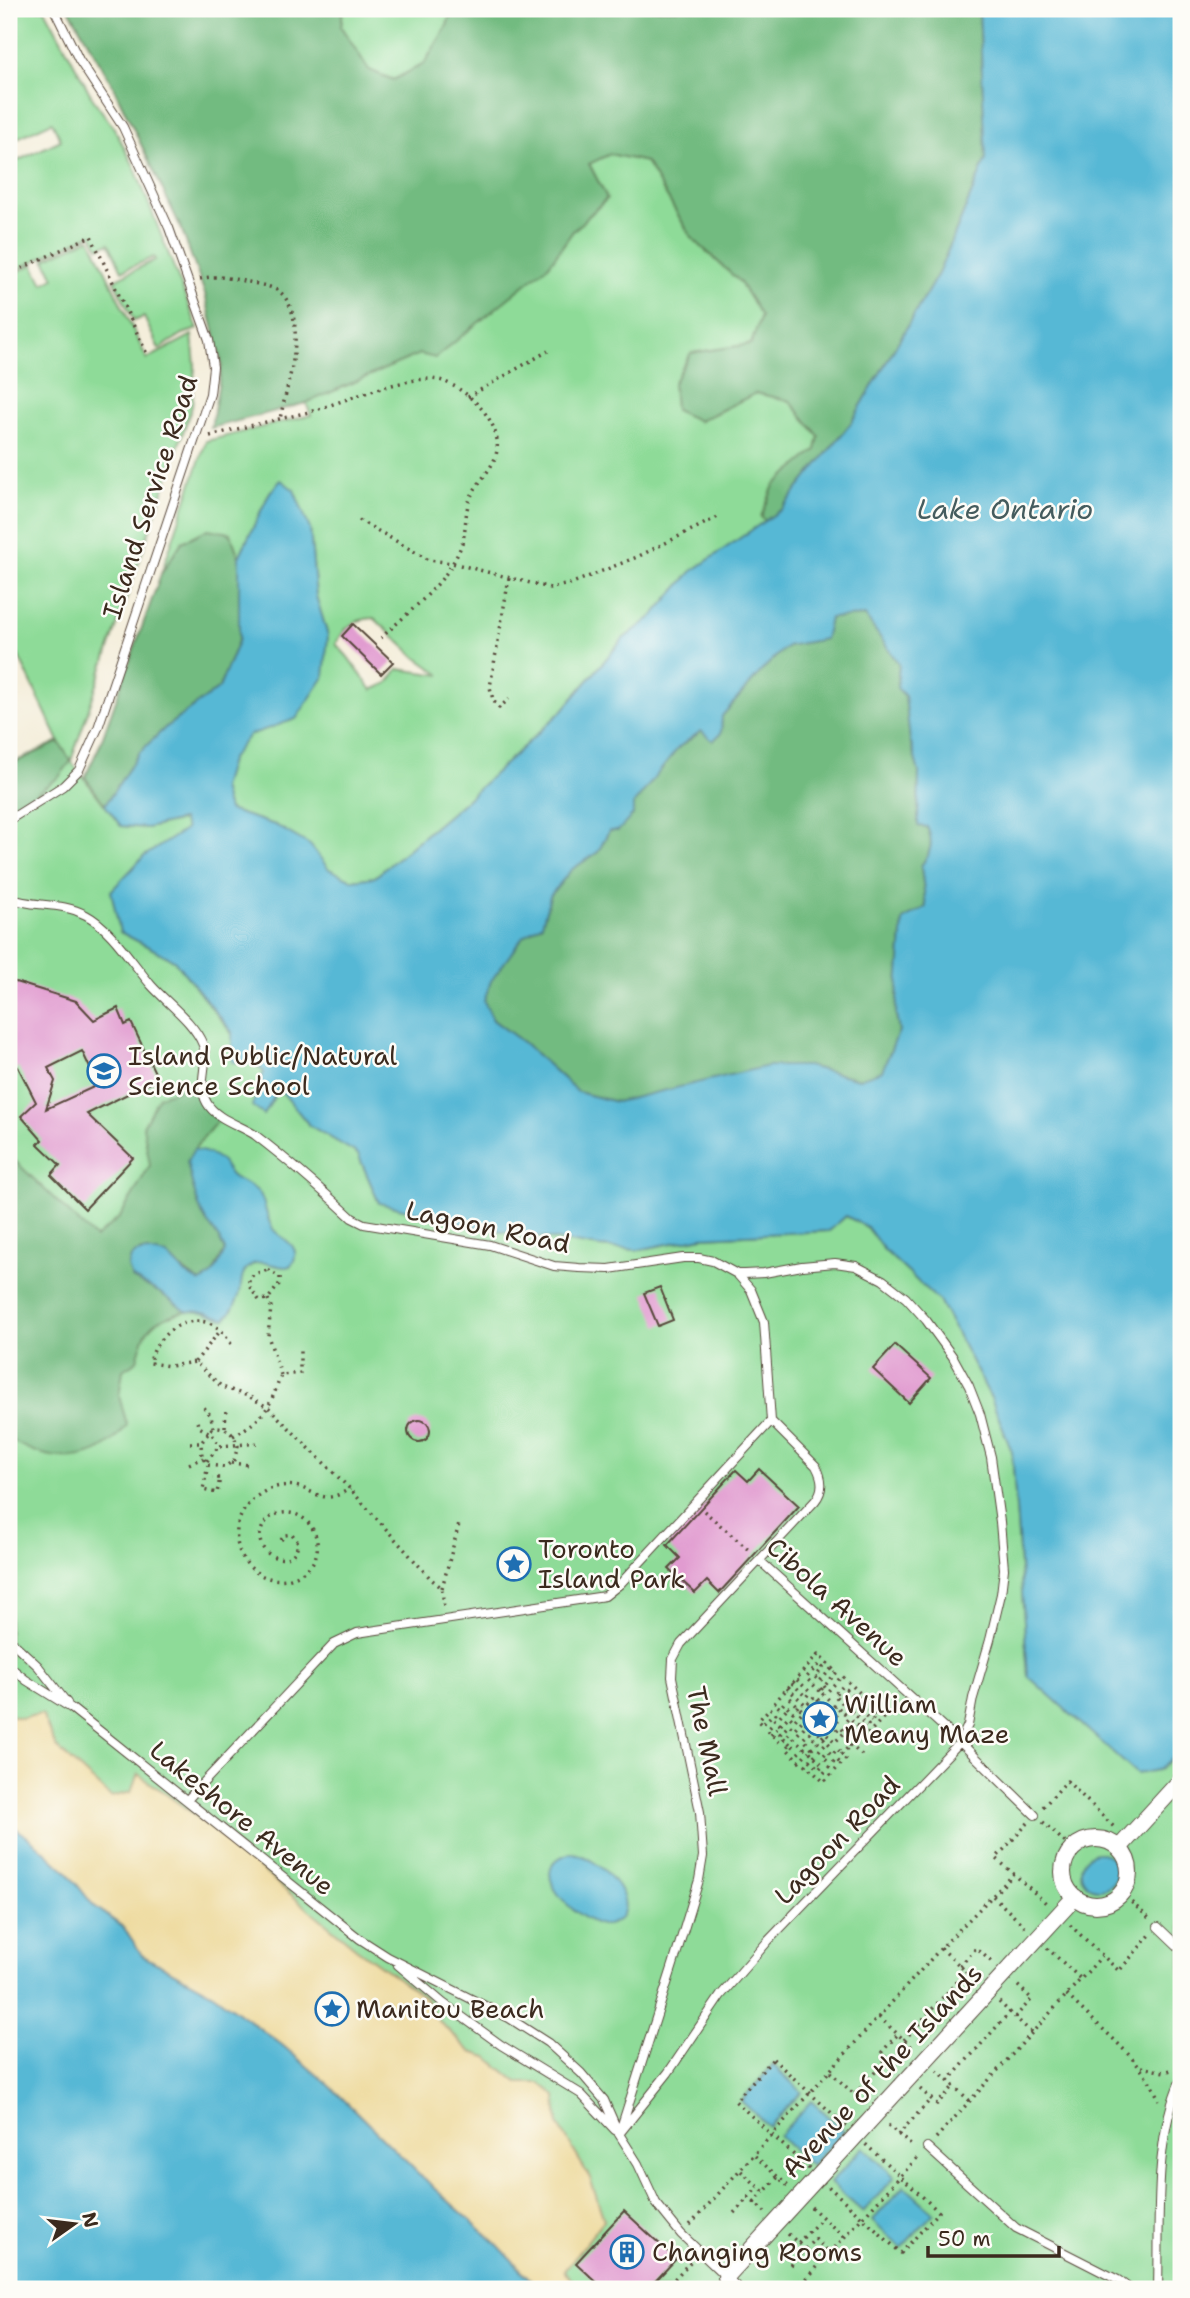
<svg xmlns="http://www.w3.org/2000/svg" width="1190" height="2298" viewBox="0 0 1190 2298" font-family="'Shantell Sans',sans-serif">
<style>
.green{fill:#8edb98;stroke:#64825b;stroke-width:2;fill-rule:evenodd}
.forest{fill:#72bb80;stroke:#56724f;stroke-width:2}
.sand{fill:#eeda9e;stroke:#94825e;stroke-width:2}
.water{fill:#57b8d5;stroke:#49717a;stroke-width:2;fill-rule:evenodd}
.building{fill:#e19bd0;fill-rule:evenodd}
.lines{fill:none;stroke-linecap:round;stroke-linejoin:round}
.lane-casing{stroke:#57473a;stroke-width:10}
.street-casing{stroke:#57473a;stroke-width:18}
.path{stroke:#57473a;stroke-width:3.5;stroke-dasharray:2 5;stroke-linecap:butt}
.lane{stroke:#fff;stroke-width:8}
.street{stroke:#fff;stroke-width:16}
.labels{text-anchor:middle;stroke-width:5;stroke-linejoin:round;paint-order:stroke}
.street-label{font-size:26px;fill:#3b2a1e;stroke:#fdfcf7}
.poi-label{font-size:26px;fill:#3b2a1e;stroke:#fdfcf7;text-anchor:start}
.water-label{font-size:28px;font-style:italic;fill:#455c5e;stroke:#fdfcf7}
</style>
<rect width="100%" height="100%" fill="#fdfcf7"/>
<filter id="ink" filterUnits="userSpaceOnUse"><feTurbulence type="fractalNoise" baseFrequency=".0143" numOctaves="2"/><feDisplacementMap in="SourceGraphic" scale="14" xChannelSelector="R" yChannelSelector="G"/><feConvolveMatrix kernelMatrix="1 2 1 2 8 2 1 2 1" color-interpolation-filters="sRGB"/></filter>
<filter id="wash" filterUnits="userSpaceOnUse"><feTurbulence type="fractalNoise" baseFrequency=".00686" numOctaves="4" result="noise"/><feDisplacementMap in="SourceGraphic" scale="28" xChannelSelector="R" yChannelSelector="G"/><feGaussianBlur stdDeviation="1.57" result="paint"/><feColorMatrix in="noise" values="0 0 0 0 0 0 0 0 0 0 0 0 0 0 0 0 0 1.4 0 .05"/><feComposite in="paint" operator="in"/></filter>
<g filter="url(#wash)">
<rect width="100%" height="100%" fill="#f4eedb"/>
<!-- green -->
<path class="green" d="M9,9h36l48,90 21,29 20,38 64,163 -15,5 -24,15 -15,-32 -10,4 -20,-41 41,-20 -1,-3 -32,14 -13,-28 -10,5 -7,-14 -83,39v-122l6,11 46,-22 -9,-18 -43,20z
M343,9h109l-5,17 -23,38 -30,16 -25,-10 -28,-43z
M610,154l36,8 46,76 47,43 22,35 -10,28 -51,77 56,-28 34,8 29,35 -3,14 -55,66 4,5 -74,51 -39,45 -29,22 -60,71 -99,92 -89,75 -23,3 -24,-11 -19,-24 -34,-20 -47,-15 -6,-22 8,-28 19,-25 47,-17 32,-82 -12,-40 -6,-67 -40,-37 -31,65 -9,-24 -48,9 -21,32 45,-133 105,-26 -5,-12 113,-49 130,-89 24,-34 34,-32 -18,-36zM374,618l43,40 24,17 -43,-6 -10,14 -16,7 -25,-34 -11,-12c9,-17 17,-25 38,-26z
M90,238l57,121 45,-24 3,30 -3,41 -121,355 50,65 26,2 36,-8 3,9 -43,28 -14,16 -9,59 54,28 81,103 24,24 30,38 49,29 21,49 92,23 128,21 39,3 64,-13 127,-6 17,-15 21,11 17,23 56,52 51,96 21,54 16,224 130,94 16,-13 7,-1v533h-642l-43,-46 -458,-398 -29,-22v-1058l50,-24 -50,-105v-360l24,-12 10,20 11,-6 -9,-19z"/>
<!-- forest -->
<path class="forest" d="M69,9h274l-2,18 28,43 24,10 31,-16 23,-38 5,-17h527l7,150 -47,113 -88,151 -69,86 -17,12 -4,-4 13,-32 42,-35 3,-14 -29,-35 -34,-8 -57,28 -24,-11 -2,-27 18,-30 60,-9 10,-28 -22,-35 -47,-43 -46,-76 -36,-8 -21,10 18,34 -34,33 -24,34 -114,93 -16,-4 -113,49 -95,25 11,-64 -17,-70 -24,-66 -69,-144z
M208,529l22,4 9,24v82l-20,49 -53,39 -27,26 -34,52 -20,-28 14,-30 62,-173 21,-32z
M865,616l34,48 -2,23 8,9 5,44 9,32 -1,54 9,1c7,16 4,25 -6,39l5,41 -23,13 -7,94 3,17 -17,41 -22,7 -53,-13 -191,36 -38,-10 -54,-49 -31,-23 -10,-19 7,-20 33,-44 19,-13 8,-28 21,-26 27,-18 11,-21 24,-15v-11l46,-58 23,-16 12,9 7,-7 1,-17 43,-49 22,-21 38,-7 5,-21z
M59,742l12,19 -12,16 -50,35v-47z
M198,1083c1,18 5,26 20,37l-24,29 12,72 11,11 8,18 -14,27 -10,5c-24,-12 -31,-32 -60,-31l-9,27 27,14 27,19c-35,9 -41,15 -49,50l-14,9 -4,26 8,29c-30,42 -77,39 -118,14v-66l2,-2 -2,-3v-213l86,83 25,-21 30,-52 -7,-39 16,-30z"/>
<!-- sand -->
<path class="sand" d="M42,1714l14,33 55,50 20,-5 7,-18 53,38 165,136 68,49 15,24 32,31 16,5 32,26h21l16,13 2,28 32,54 14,42 -40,51 16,18h-41l-43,-46 -68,-60 -98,-97 -48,-41 -69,-51 -70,-38 -19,-28 -31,-23 -26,-33 -29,-27 -29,-22v-108l12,3z"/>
<!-- water -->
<path class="water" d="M979,9h202v1747l-7,1 -16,13 -21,4 -109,-98 -16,-224 -21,-54 -51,-96 -56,-52 -17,-23 -21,-11 -17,15 -127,6 -64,13 -39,-3 -128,-21 -92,-23 -21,-49 -49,-29 -30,-37 -15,27 -12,-9 12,-34 -9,-9 -23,-1v-30l-58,-72 -54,-28 -9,-41 32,-34 43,-28 -4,-9 -35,8 -26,-2 -16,-21 34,-52 27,-26 53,-39 20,-49v-82l31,-65 11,-12 13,10 16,39 6,67 12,40 -4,41 -28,42 -47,16 -19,25 -8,28 6,22 47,15 35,20 19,24 23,11 23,-3 89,-75 99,-92 60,-71 29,-22 39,-45 91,-63 69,-86 88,-151 47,-113zM865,616l34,48 -2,24 8,8 5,44 9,32 -1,54 9,1c7,16 4,25 -6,39l5,41 -23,13 -7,94 3,17 -17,40 -23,8 -52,-13h-39l-152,36 -38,-10 -54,-49 -31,-23 -9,-19 7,-20 32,-44 19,-13 8,-28 21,-26 27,-18 11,-21h9l15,-16v-10l46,-58 22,-16 12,10 8,-8 1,-17 43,-49 22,-21 38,-7 5,-21z
M194,1149c8,2 18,5 25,10 5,4 8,13 13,17 8,7 21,8 28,18 6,10 6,25 13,35 7,9 25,15 22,28 -4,22 -26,0 -42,7 -15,8 -10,20 -14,32 -3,9 -8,16 -14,23l-21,-7 -18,-1 -27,-19 -27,-14 -4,-11 3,-10 5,-4 10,-2 21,4 19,19 14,8c15,-6 19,-18 25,-32 -6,-14 -10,-17 -18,-28 -10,-14 -16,-43 -20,-60z
M9,1823l29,22 29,27 26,33 31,23 19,28 70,38 69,51 48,41 98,97 68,60 43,46h-530z
M1081 1871a18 18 0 1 1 36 0a18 18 0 1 1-36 0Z
M571,1853c21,0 67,41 50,64 -4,4 -8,7 -14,8 -22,4 -91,-56 -36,-72z
M773,2065l29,27 -33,35 -28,-26z
M811,2101l33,30 -33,35 -32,-30z
M863,2147l32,30 -32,35 -33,-29z
M904,2186l30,27 -33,35 -29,-27z"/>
<g id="blocks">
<!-- building -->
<path class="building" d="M353,624l40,38 -12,12 -39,-38z
M9,980l67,21 18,19 24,-12 7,17 6,-3 27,57 -71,35 46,44 -48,51 -34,-34 9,-10 -22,-21 4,-4 -21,-24 15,-14 -18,-35 -9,5zM82,1051l16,34 -52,24 9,-28 -7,-13z
M660,1287l13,33 -15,6 -14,-33z
M895,1345l36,33 -22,25 -36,-34z
M408 1431a11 11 0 1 1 22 0a11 11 0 1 1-22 0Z
M759,1469l40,37 -80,87 -12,-12 -12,12 -26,-24 11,-11 -13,-13 69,-75 12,11z
M624,2211l52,48 -28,30h-44l-28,-26z"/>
</g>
</g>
<g filter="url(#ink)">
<use href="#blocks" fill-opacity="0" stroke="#57473a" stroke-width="2"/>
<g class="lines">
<defs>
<path id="lane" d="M9,820l54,-34 16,-16 19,-42 112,-334 3,-27 -4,-27 -40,-112 -46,-101 -44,-67 -25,-51
M9,898c25,10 51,3 77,17 25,13 46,48 65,70 16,18 43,37 52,60 7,19 -7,39 4,58 9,16 33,22 48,32 34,26 66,54 97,83l12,6 126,21 64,21 25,2 30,1 74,-11h16l14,3 24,13h7l20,-1 38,-7 33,-3 21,3 27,14 23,18 20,22 27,37 16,29 11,28 11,43 9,65 4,47 -3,25 -11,46 -17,58 -5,27 -8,17 -192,199 -47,54 -53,78 -49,61
M760,1561l200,181 75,73
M9,1639l29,27 29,37
M9,1666l17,14 45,28 289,231 28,18 121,61 39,25 33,30 23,27 15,34 19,30 18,39 25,31 58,55
M188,1799l146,-155 23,-11 248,-37 15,-12 151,-163
M1158,1927l23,22
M398,1965l45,38 58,42 80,49 34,36
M620,2131l53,-166 26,-85 4,-24 -3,-44 -28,-135 1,-18 8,-15 134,-143c9,-11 8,-22 1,-35l-45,-45 -7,-99 -13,-32 -14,-16
M927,2147l89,81 102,52 12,9
M1158,2289c2,-67 -5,-148 23,-210"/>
<path id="street" d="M1063 1872a33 33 0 1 1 66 0a33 33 0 1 1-66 0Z
M1119,1848l62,-68
M726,2277l349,-380"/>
</defs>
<!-- lane casing -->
<use href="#lane" class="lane-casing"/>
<!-- street casing -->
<use href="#street" class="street-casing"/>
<!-- path -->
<path class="path" d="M9,274l82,-38 57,120
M200,279c16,-5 33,0 49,3 11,3 27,4 35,14 24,31 3,88 -4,123
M468,397l80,-46
M210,436c33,-9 66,-16 99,-24 32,-9 104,-41 134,-31 27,10 64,45 52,77 -6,15 -19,26 -25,41 -6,15 -3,32 -9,47 -14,38 -52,65 -80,92
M359,520l70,40 23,3 98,25 20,-4 67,-27 83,-41
M509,578l-19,109 3,13 6,8 10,-9
M268,1270l12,7v6l-12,16 -9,1 -10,-14v-7l5,-5z
M268,1299l3,8 -3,29 13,39
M231,1344c-21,-42 -74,-21 -81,19l20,3 25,-4 27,25 26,9 21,12 81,81 81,90 11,9 2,19
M195,1362l26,-32
M204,1407l7,9 2,11c14,-1 21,7 25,19l-4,14 -9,7 -17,-2 -6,-9 -1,-13 12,-16
M197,1422l2,5 13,7 7,12 41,-3
M225,1427l1,-18
M233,1436c33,-19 36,-27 48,-61l19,-2v-25
M190,1443h11
M207,1461l12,-15
M231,1463l18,2
M189,1464l14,-6
M208,1465l-5,25 14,3 3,-15h-8
M704,1511l47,41
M281,1540l4,-5 7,-1 6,8c-3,33 -54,11 -33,-19 4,-6 10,-9 17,-10 30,-4 47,36 26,55 -33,30 -80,-3 -70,-44 6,-24 32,-42 57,-38 12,2 23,12 35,11 7,-1 14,-5 20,-8
M442,1588l17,-64
M792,1683l14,14 4,-5 -14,-13
M824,1686l4,5 14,-15 19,18 -17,19 -9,-8 -5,5 9,8 -9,11
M787,1688l19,17 9,-9 4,5 -12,13
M820,1691l-14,-13 13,-14 4,4 -8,9 5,4 12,-13
M842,1695l10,9
M852,1695l-9,-9 -9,9 33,31
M798,1706l-5,6 -9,-9 -4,5 -6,-5 44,-48 19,17 -17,19 9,9 -5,6
M811,1709l9,10
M780,1725l-9,-9 -9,9 -4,-4 12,-13 9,9 9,-10
M771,1726l-4,4 13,13 10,-10
M858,1726l-9,-8 -4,4 18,17 22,-23 -19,-18 -9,10 14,14
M771,1735l18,-19 5,5 9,-10 -14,-14
M813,1737l5,5 -9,9 14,14 -4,4 -9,-9 -4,5 18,17 22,-23 -4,-5 8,-9
M822,1737l4,-4 9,9 10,-10 -5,-5 -5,5
M790,1744l-10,-10 9,-9 5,4 9,-9 4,4 -13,14 10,10 -9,8
M794,1747l-4,-3 -4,4 13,13 10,-10
M812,1748l-9,-9 11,-11 18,19
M862,1755l-12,-10 26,-29 -10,-8
M814,1756l13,-14
M827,1760l-4,-4 5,-5 4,4 5,-6 5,5
M824,1773l12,-14 5,5
M1043,1807l24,-26 49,48
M1043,1822l29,27
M1028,1823l-32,35 50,45
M1121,1893l30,27
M993,1896l33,32
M1070,1925l49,46 31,-36
M941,1948l35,33
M1047,1948l34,31
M960,1966l16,-18 18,16
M1067,1995c32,33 74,62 92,105
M999,2002l33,31
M879,2017l35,32
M1015,2017l17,-18 -16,-15
M904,2040l62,-68
M773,2059l166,153 -38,41 -166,-152z
M896,2067l-15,-14 17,-19
M1141,2067l23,5 7,-2
M937,2071l33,30
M830,2072l35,32
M948,2081l62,-69
M920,2089l17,15 17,-18
M855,2094l32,-35
M888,2125l26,23
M898,2135l33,-36
M936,2138l166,-182
M755,2156l34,31
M741,2171l23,21 14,-15
M748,2197l17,15
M754,2203l10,-11
M811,2207l33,30
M734,2213l24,-26
M690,2225l251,-277 72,-73
M788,2234l17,15 -14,16
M798,2243l24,-25
M805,2249l10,-10 15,14
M665,2289l27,-29
M797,2289l121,-132"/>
<!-- lane -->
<use href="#lane" class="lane"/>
<!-- street -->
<use href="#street" class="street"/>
</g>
</g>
<!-- icons -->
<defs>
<symbol id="school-ring" viewBox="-11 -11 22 22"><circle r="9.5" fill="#fdfcf7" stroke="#1f6fb2" stroke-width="1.5"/><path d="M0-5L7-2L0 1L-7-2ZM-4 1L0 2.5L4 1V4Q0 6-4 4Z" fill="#1f6fb2"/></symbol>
<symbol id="sight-ring" viewBox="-11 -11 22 22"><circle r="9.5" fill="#fdfcf7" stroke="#1f6fb2" stroke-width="1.5"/><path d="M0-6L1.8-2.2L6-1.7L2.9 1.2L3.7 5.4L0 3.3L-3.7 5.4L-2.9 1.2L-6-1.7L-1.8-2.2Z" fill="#1f6fb2"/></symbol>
<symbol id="building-ring" viewBox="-11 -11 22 22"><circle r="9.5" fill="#fdfcf7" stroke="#1f6fb2" stroke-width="1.5"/><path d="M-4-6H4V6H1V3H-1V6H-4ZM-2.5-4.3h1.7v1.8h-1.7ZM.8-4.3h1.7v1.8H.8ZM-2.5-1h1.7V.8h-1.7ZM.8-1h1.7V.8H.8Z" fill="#1f6fb2"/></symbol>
</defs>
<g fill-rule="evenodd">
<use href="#school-ring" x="85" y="1052" width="38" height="38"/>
<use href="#sight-ring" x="495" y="1545" width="38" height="38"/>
<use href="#sight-ring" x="801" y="1700" width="38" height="38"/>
<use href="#sight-ring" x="313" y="1990" width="38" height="38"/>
<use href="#building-ring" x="608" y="2233" width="38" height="38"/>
</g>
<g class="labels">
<!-- street labels -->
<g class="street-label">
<text transform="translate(150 497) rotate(-72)" y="9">Island Service Road</text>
<text transform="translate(488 1227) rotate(12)" y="9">Lagoon Road</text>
<text transform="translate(837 1602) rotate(42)" y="9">Cibola Avenue</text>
<text transform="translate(707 1741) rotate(78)" y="9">The Mall</text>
<text transform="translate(242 1818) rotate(39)" y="9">Lakeshore Avenue</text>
<text transform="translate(837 1840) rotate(-46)" y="9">Lagoon Road</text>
<text transform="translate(882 2071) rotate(-47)" y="9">Avenue of the Islands</text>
</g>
<!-- poi labels -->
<g class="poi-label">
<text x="128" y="1065">Island Public/Natural<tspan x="128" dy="30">Science School</tspan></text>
<text x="538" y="1558">Toronto<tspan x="538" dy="30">Island Park</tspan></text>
<text x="844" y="1713">William<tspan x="844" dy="30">Meany Maze</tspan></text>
<text x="356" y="2018">Manitou Beach</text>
<text x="652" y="2261">Changing Rooms</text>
</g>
<!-- water labels -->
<g class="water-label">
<text x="1005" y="519">Lake Ontario</text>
</g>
</g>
<!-- margin -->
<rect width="1190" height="2298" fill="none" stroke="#fdfcf7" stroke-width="35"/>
<!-- north arrow -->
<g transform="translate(74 2224) rotate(76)" stroke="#fdfcf7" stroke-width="5" paint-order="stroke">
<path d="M0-5L12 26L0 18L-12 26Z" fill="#3b2a1e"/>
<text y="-10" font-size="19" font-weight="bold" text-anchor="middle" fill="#3b2a1e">N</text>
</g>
<!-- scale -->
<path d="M928 2246v10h131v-10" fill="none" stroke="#3b2a1e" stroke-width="3.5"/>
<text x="938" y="2246" font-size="21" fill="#3b2a1e" stroke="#fdfcf7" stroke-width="5" paint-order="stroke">50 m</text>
</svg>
